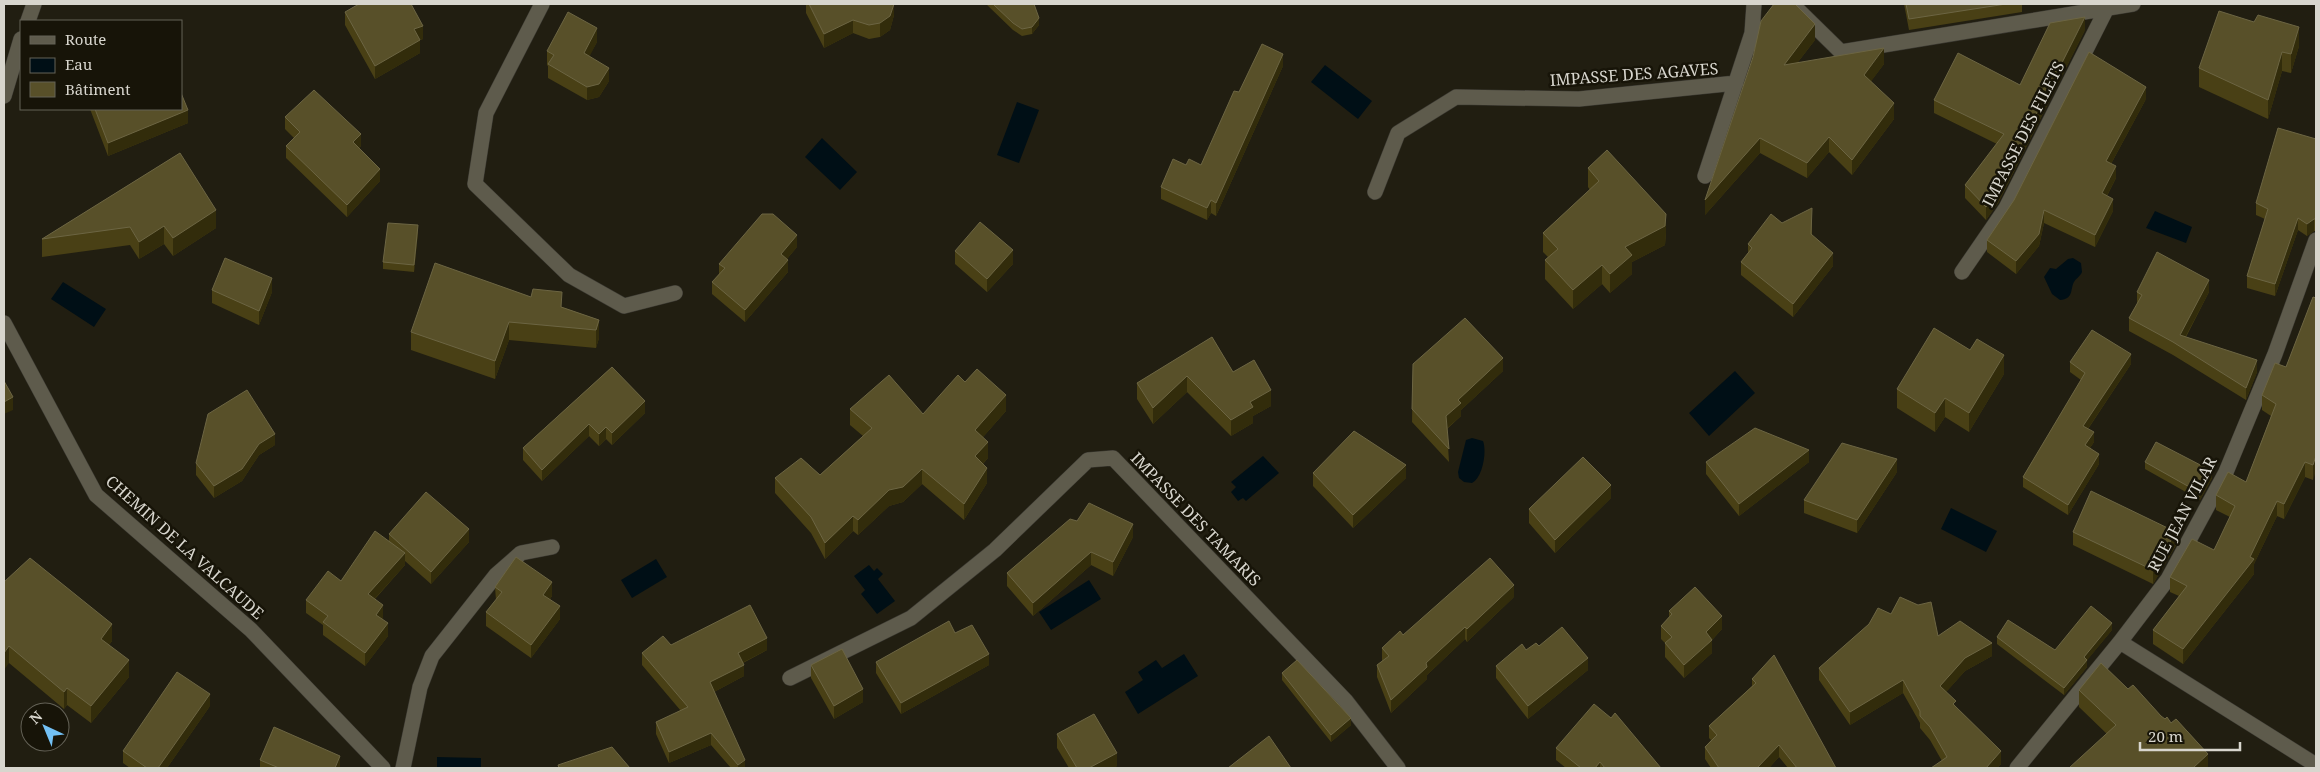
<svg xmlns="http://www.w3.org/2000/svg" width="2320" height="772" viewBox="0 0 2320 772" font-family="'Noto Serif',serif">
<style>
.water{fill:#000f16}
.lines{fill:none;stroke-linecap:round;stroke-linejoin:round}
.minor-casing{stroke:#3b3932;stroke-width:16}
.minor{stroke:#5e5b4c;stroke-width:15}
.wall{fill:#494015}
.shaded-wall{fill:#322c0b}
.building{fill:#585029;stroke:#6c6543}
.labels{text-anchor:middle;stroke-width:5;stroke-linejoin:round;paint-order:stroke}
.street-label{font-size:16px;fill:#d8d6ce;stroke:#171408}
</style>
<rect width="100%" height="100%" fill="#211e11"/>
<!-- water -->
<path class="water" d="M1325,65l47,36 -14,18 -47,-37z
M1017,102l22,8 -20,53 -22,-8z
M822,138l35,34 -17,18 -35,-33z
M2155,211l37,16 -6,16 -40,-15z
M2073,258l8,5 1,9c-2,5 -6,6 -8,10 -4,7 0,17 -14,18l-8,-6 -8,-17 6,-9 6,1 12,-10z
M63,282l43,27 -12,18 -43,-28z
M1735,371l20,22 -46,43 -20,-23z
M1472,438l11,3c4,10 0,36 -11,42l-8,-1 -5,-4 -1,-6 8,-32z
M1263,456l16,17 -33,28 -3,-3 -5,3 -7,-9 5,-5 -5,-5z
M1951,508l46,23 -11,21 -45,-23z
M656,559l11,18 -35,21 -11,-18z
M869,565l5,6 3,-3 6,6 -5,5 17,22 -18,13 -16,-20 4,-4 -11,-14z
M1089,580l12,19 -50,31 -12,-18z
M1184,654l14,22 -60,38 -13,-22 18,-12 -5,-8 18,-12 6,8z
M437,757l44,1v10h-44z"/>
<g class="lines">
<defs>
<path id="minor" d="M542,4l-56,109 -11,71 94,91 55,31 51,-13
M1792,4l49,48 292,-48
M28,21l6,-17
M4,96l17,-57
M1705,176l47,-143 2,-29
M1375,192l23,-59 58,-36 123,2 157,-16
M1962,272l44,-64 101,-200
M4,323l92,172 155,135 132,138
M2120,642l196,123
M790,678l121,-60 84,-68 93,-90 25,-2 233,243 52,67
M403,768l17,-81 12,-31 64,-81 25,-22 31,-6
M2017,768l103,-126 48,-63 58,-107 49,-118 41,-114"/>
</defs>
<!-- minor casing -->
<use href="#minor" class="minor-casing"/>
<!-- minor -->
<use href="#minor" class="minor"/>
</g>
<!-- wall -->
<path class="wall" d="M806,4h88v11l-4,15 -10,7 -11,2 -16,-6 -29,15 -18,-35z
M986,4h48l5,21 -7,9 -10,2 -9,-6z
M1904,4h118v8l-113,18z
M345,12l78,27 -3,1v13l-45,26 -30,-54z
M2085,30l-87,173 -12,17 -21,-22v-13l32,-41 -63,-31v-13l86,-15z
M1815,40l-17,22 86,2 -13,17 23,38 -42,56 -23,-23 -22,26 -47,-25 -55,62 48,-158z
M597,42l-8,14 20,25 -10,16 -12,3 -39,-22v-12l-1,-1v-14z
M2299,46l-8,27 -9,-2 -14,48 -69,-32v-19z
M1283,66l-67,150 -5,-3 -4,7 -46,-21v-12l25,-22h15l38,-73z
M2146,99l-35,65 5,14 -9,18 6,15 -18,36 -51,-24 -5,23 -23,28 -29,-22v-12z
M90,109h91l7,14 -80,33z
M285,117l76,29 -2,2 21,33 -33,36 -61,-59v-12l8,-8 -9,-9z
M2316,139v92h-2l-7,5 -9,-6 -23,66 -28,-8v-12l18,-57 -9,-4v-12z
M180,153l36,75 -43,28 -9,-12 -25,15 -9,-14 -88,12v-18z
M1588,168l78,64 -1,13 -33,17v12l-22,19 -8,-9 -29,25 -28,-30v-19l3,-3 -5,-5v-19l47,-43 -2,-3z
M1812,221v14l21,31 -40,51 -52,-42v-13l7,-9v-9z
M418,232l-4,40 -31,-3v-7z
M797,247l-10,12 1,13 -43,50 -33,-28v-12l7,-8v-10z
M955,251l58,13 -26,28 -32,-28z
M212,290l60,2 -13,33 -47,-22z
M2137,292h72l-23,45 71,35 -11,28 -73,-45 -44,-24v-13l8,-14z
M2313,297v183l-8,-3 -21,42 -7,-3 -23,48v10l-71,90 -30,-20v-14l26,-34 -9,-4v-15l44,-27 16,-33 -14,-7v-15l30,-13 25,-66 -9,-6v-15l24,-28z
M562,307l37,13v18l-3,10 -87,-8 -14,39 -84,-29v-18z
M1212,337l21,35 38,34 -18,10v7l-22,13 -44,-44 -34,32 -16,-25v-16z
M2070,362l61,2 -43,65 6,13 -4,6 9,16 -31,51 -45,-28v-10l58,-97 -11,-8z
M1413,364l90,7 -42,39v6l-14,13 2,33 -37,-40z
M612,367l33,46 -33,32 -6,-6 -7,7 -10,-10 -47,45 -19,-21v-12z
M2004,374l-35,58 -24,-15 -10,15 -38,-24v-19z
M965,382l41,29 -23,26 5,21 -5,6 4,19 -23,37 -42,-36 -19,18 -14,4 -31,29 -5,-4 -28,28 -14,-26 -36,-40v-15l45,-3 43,-39 -13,-11v-16l73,5z
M275,445l-16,10 -17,26 -28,17 -18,-23v-12z
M1706,462h103l-70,54 -33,-42z
M2145,462l67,16 -12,22 -55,-31z
M1897,472l-40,61 -53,-20v-13z
M1313,473l93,5 -53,50 -40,-42z
M1611,498l-56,55 -26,-30v-14z
M2073,532l103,13 -23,39 -80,-39z
M389,534l80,8 -38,42 -26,-23v4l-30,34 8,19 -1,1 6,17 -23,30 -42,-31v-10l-17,-12v-13l35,-19 48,-40z
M1133,537l-20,39 -22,-11 -58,51 -26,-30v-13z
M4,582l108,59 -3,4 20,32 -38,46 -24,-18 -3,4 -55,-46z
M495,587l57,9 -2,3 10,20 -29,39 -45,-32v-14l10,-12z
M1514,597l-47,45 -2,-3 -38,36v4l-36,34 -14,-36v-12l5,-4v-13l21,-13z
M1669,611l53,18 -10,11v13l-28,25 -19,-21v-14l-4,-4v-13l8,-9z
M2112,630l-25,30v7l-23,28 -67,-51v-7l58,13z
M1938,636l54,20 -27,15 -19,21 10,15 45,57 -4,4h-66l11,-7 -12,-21 -10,-12v-5l-17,-30 -53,32 -31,-45v-12z
M671,645l96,5 -24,13 1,13 -30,16 31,76h-14l-20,-23 -42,18 -13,-29v-12l25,-11 -39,-46v-12z
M1539,646l49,24 -60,49 -32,-41v-12l30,-16z
M876,662l113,3 -88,49 -25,-41z
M811,665l52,37 -29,17 -23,-41z
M1282,673l69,52 -20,17 -49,-62z
M1752,679l84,89h-48l-9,-11 -10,11h-58l-6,-9v-12l6,-7 -2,-2v-12l43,-40z
M2079,690l129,78 -101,-34 -28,-27z
M210,706l-43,62h-37l-7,-5v-12z
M1057,734l60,32 -4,2h-44l-12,-20z
M1556,748l105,20h-95l-10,-8z
M260,760l80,8h-80z"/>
<!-- shaded-wall -->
<path class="shaded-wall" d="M894,4v11l-4,15 -10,7v-14z
M2085,17v13l-87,173 -12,17v-13z
M1039,18v7l-7,9v-7z
M853,20v13l-29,15v-14z
M1815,24v16l-31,40v-15z
M423,26v13l-3,1v13l-45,26v-13l39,-37z
M2299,27v19l-8,27v-19z
M597,28v14l-13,25v-14z
M1884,48v16l-20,27v-16z
M2282,52v19l-14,48v-19z
M1283,54v12l-67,150v-13z
M609,68v13l-10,16 -12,3v-13z
M2146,87v12l-40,74v-12z
M1894,103v16l-42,56v-15z
M188,110v13l-80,33v-13z
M361,134v12l-8,9v-13z
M1829,137v15l-22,26v-15z
M1760,138v15l-55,62v-15z
M2116,166v12l-14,27v-12z
M380,169v12l-33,36v-12z
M2113,199v12l-18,36v-12z
M1211,200v13l-4,7v-12z
M216,210v18l-43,28v-18z
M2044,210v13l-5,23 -23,28v-13z
M1666,214v18l-1,13 -33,17v12l-22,19v-19l15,-27z
M2298,218v12l-23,66v-12z
M2314,219v12l-7,5v-12z
M418,225v7l-4,40v-7z
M164,226v18l-25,15v-17z
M797,235v12l-16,19v-12z
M1013,250v14l-26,28v-13z
M1833,253v13l-40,51v-13z
M788,260v12l-43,50v-12z
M1602,265v19l-29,25v-19z
M272,278v14l-13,33v-14z
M2209,280v12l-29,55v-12z
M599,320v18l-3,10v-18z
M509,322v18l-14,39v-18z
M2131,354v10l-48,72v-10z
M2004,355v19l-35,58v-19z
M1503,358v13l-42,39v6l-15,13v-13l12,-16z
M2257,360v12l-11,28v-12z
M1187,376v16l-34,32v-16z
M1271,390v16l-18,10v7l-22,13v-16l19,-18z
M1006,395v16l-31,35v-16z
M13,397v13l-9,4v-12z
M1945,398v19l-10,15v-19z
M645,401v12l-33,32v-12z
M589,424v12l-47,45v-11z
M606,427v12l-7,7v-12z
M2094,432v10l-9,13v-10z
M275,434v11l-16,10 -17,26 -28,17v-12l45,-42z
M988,442v16l-13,14v-16z
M1809,450v12l-70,54v-12z
M2099,454v10l-31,51v-10z
M2316,456v15l-3,9v-15z
M1897,459v13l-40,61v-13z
M2305,462v15l-21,42v-15z
M1406,465v13l-53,50v-13z
M987,468v15l-23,37v-16z
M922,469v15l-19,18 -14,4 -31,29v-15l31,-30z
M2212,471v7l-12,22v-7z
M1611,485v13l-56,55v-13z
M2277,501v15l-23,48v10l-71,90v-15l67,-92z
M853,516v15l-28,28v-16z
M1133,524v13l-20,39v-14z
M469,529v13l-38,42v-12z
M2176,532v13l-23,39v-14z
M1091,552v13l-58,51v-13z
M405,553v12l-37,41v-12z
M552,582v14l-9,12v-13z
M1514,585v12l-47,45v-13z
M383,605v13l-7,9v-12z
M560,606v13l-29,39v-13z
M1722,616v13l-11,12 1,-1v13l-28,25v-13l22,-33z
M388,623v13l-23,30v-13z
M2112,623v7l-28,34v-7z
M112,624v17l-11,14v-16z
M1465,627v12l-38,36v4l-36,34v-13l35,-37z
M767,638v12l-29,15v-12z
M1992,643v13l-27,15 -25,28v-13l25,-28z
M9,646v17l-5,7v-17z
M989,654v11l-88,49v-11z
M1588,658v12l-60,49v-13z
M129,660v17l-38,46v-17z
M2087,660v7l-23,28v-7z
M744,665v11l-34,18v-12z
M1903,680v13l-53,32v-13z
M67,688v17l-3,4v-17z
M863,689v13l-29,17v-13z
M210,694v12l-43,62h-9z
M1351,718v7l-20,17v-7z
M711,733v12l-42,18v-11z
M1779,745v12l-10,11h-12z
M2001,751v13l-4,4h-11z
M1117,753v13l-4,2h-24z
M2208,754v14h-15z
M340,756v12h-5z
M745,760v8h-7v-3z
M1600,762v6h-5z"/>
<!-- building -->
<path class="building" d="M359,4h52l12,22 -9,3 6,11 -45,26 -30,-54z
M809,4h85l-4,12 -10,7 -11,2 -16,-5 -29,14z
M993,4h41l5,14 -7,9 -10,2 -9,-6z
M1774,4h21l20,20 -31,41 100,-17 -20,27 30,28 -42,57 -23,-23 -22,26 -47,-25 -55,62 48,-143 8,-36z
M1906,4h100l-97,15z
M2219,11l35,11 4,-7 41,12 -8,27 -9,-2 -14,48 -69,-32z
M568,12l29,16 -13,25 25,15 -10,16 -12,3 -39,-23 6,-9 -7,-4z
M2085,17l-87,173 -12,17 -21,-22 39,-51 -70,-34 24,-47 62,32 30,-62z
M1262,44l21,10 -67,149 -5,-3 -4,8 -46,-21 12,-28 13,6 3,-6 12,6 33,-74 5,1z
M2089,52l57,35 -40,74 10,5 -14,27 11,6 -18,36 -51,-25 -5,24 -23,27 -29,-21 27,-40z
M314,90l47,44 -8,8 27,27 -33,36 -61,-59 14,-14 -15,-15z
M181,93l7,17 -80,33 -13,-34h86z
M2278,128l38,11v80h-2l-7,5 -9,-6 -23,66 -28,-8 21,-67 -12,-6z
M1607,150l59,64 -1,12 -40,21 7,8 -22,19 -8,-9 -29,25 -28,-30 13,-11 -15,-16 56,-52 -11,-13z
M180,153l36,57 -43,28 -9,-12 -25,16 -9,-15 -88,12z
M1812,208l-1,26 22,19 -40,51 -52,-42 11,-14 -4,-4 23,-30 11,9z
M762,214h11l24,21 -16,19 7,6 -43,50 -33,-28 13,-14 -6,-4z
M980,222l33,28 -26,29 -32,-28z
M388,223l30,2 -4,40 -31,-3z
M2157,252l52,28 -29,55 77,25 -11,28 -73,-46 -44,-24 13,-23 -5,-3z
M225,258l47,20 -13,33 -47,-21z
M435,263l96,34 2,-8 29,3 -1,15 38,13 -3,10 -87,-8 -14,39 -84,-29z
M2313,297l3,1v158l-3,9 -8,-3 -21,42 -7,-3 -27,56 4,2 -71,90 -30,-19 34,-44 -17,-9 22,-38 22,11 21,-44 -19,-11 12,-23 18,10 30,-78 -14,-9 13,-32 11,4z
M1465,318l38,40 -45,42 3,3 -15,13 3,33 -37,-40 1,-45z
M1934,328l36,22 7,-11 27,16 -35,58 -24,-15 -10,15 -38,-24z
M2092,330l39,24 -48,72 11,6 -9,13 14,9 -31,51 -45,-28 62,-104 -15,-11z
M1212,337l21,35 21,-12 17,30 -21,12 3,5 -22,13 -44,-44 -34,32 -16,-25z
M612,367l33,34 -33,32 -6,-6 -7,7 -10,-10 -47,46 -19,-22z
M977,369l29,26 -31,35 13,12 -13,14 12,12 -23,36 -42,-35 -19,18 -14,3 -31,30 -5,-4 -28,27 -14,-26 -36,-39 26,-20 19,17 52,-47 -22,-19 39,-34 34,39 35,-39 7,7z
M4,381l9,16 -9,5z
M247,390l28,44 -16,10 -17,25 -28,17 -18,-23 12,-49z
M1755,428l54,22 -70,54 -33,-42z
M1354,431l52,34 -53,50 -40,-42z
M2156,442l56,29 -12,22 -55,-31z
M1842,443l55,16 -40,61 -53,-20z
M1583,457l28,28 -56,55 -26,-31z
M2091,491l85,41 -23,38 -80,-38z
M426,492l43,37 -38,43 -42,-38z
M1089,503l44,21 -20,38 -22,-10 -58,51 -26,-30 63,-54 7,2z
M375,531l30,22 -37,41 15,11 -7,10 12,8 -23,30 -42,-31 5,-6 -22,-16 22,-29 13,10z
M516,557l36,25 -9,13 17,11 -29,39 -45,-33 16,-20 -7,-5z
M30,558l82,66 -11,15 28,21 -38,46 -24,-18 -3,4 -55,-46 -5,7v-71z
M1490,558l24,27 -47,44 -2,-2 -39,36 1,4 -36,33 -14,-35 12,-9 -7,-8 18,-17 3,4z
M1695,587l27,29 -16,16 6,8 -28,25 -19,-22 7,-6 -11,-11 11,-12 -3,-3z
M1900,597l18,8 13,-3 7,34 22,-15 32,22 -27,15 -25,28 16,15 -3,3 48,47 -15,17h-55l16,-11 -17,-30 -10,-11v-5l-17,-31 -53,32 -31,-44 50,-44 9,-16 13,6z
M750,605l17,33 -29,15 6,12 -34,17 35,78 -7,5 -27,-32 -42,19 -13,-30 32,-15 -46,-54 21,-17 8,9z
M2091,606l21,17 -28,34 3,3 -23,28 -67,-51 11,-17 47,30z
M949,621l6,12 17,-8 17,29 -88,49 -25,-41z
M1562,627l26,31 -60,48 -32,-40 26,-22 4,6 10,-7 3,3z
M842,649l21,40 -29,17 -23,-41z
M1774,655l62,113h-39l-18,-23 -22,23h-38l-14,-21 12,-12 -8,-9 47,-43 -4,-4z
M1297,660l54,58 -20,17 -49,-62z
M2101,663l27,26 5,-4 28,31 4,3 2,-2 4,6 5,-4 32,35 -15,14h-124l47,-43 -37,-35z
M177,672l33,22 -52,74h-11l-24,-17z
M1594,704l17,14 4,-5 46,55h-56l-5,-6 -5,6h-14l-25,-20z
M1094,714l23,39 -28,15h-12l-20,-34z
M274,727l66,29 -5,12h-56l-19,-8z
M1269,736l22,32h-63z
M612,747l18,21h-71l-1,-3z"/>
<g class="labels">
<!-- street labels -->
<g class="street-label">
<text transform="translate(1634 74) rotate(-4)" y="6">IMPASSE DES AGAVES</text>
<text transform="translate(2023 134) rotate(-63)" y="6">IMPASSE DES FILETS</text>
<text transform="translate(2182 514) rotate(-62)" y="6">RUE JEAN VILAR</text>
<text transform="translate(1196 519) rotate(46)" y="6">IMPASSE DES TAMARIS</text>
<text transform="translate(185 547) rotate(42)" y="6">CHEMIN DE LA VALCAUDE</text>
</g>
</g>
<!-- border -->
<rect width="2320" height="772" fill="none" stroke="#d8d6ce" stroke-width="10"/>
<!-- legend -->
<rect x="20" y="20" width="162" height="90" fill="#171408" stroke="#646257"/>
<rect x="30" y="36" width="25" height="8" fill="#5e5b4c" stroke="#646257"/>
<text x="65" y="45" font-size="15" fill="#d8d6ce">Route</text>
<rect x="30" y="58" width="25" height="15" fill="#000f16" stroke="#646257"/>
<text x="65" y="70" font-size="15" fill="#d8d6ce">Eau</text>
<rect x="30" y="82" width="25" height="15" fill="#585029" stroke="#646257"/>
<text x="65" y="95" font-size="15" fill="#d8d6ce">Bâtiment</text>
<!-- north arrow -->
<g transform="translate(45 727) rotate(316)"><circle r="24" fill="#171408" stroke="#646257"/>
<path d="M0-4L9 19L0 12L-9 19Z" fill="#73c1f5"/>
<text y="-8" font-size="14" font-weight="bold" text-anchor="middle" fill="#d8d6ce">N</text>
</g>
<!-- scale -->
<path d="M2140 742v8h100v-8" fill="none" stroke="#d8d6ce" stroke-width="2.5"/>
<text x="2148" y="742" font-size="15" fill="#d8d6ce" stroke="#171408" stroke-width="4" paint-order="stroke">20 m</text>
</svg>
